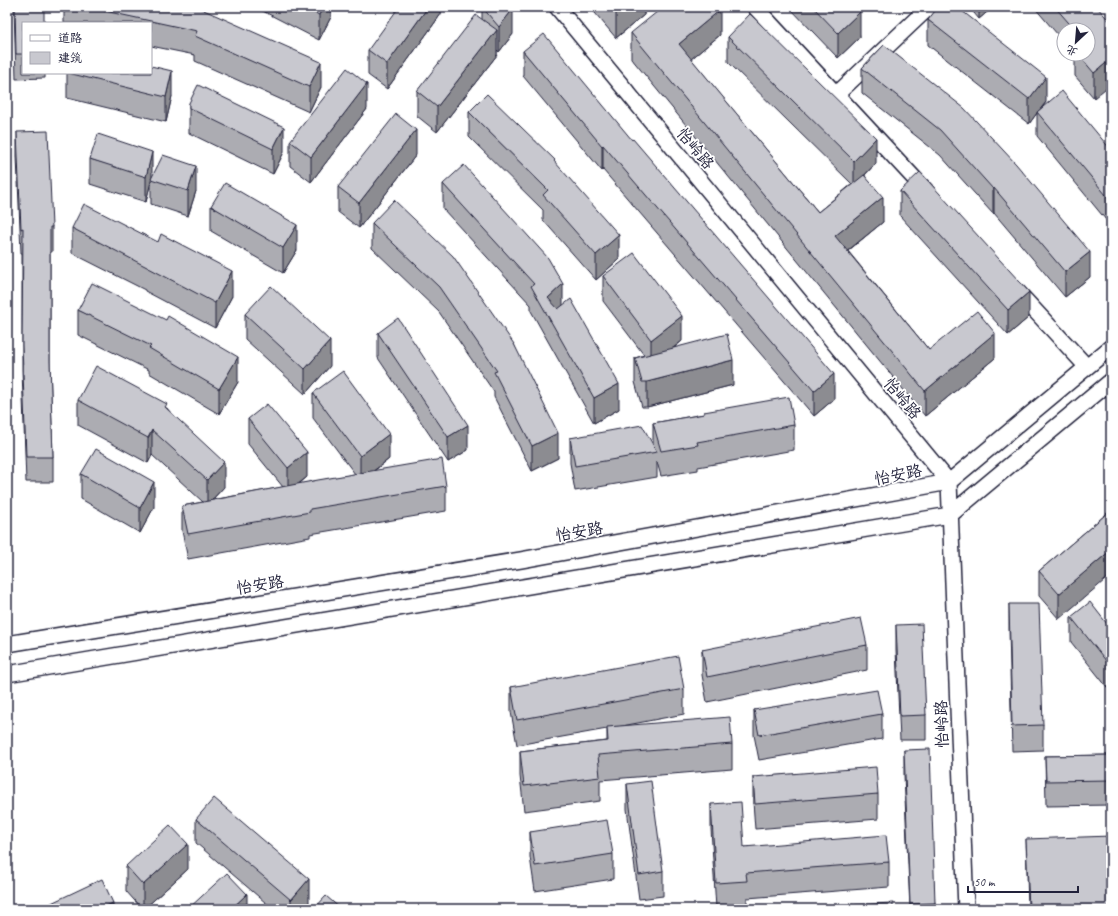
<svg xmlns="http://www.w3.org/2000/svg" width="1118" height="916" viewBox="0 0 1118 916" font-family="Caveat,'LXGW WenKai TC',sans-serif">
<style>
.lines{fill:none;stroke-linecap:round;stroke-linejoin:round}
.minor-casing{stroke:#22223b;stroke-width:18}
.minor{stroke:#fff;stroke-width:15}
.wall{fill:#acacb2;stroke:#22223b}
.shaded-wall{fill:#8c8c91;stroke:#22223b}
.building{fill:#c8c8cf;stroke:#22223b}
.labels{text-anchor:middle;stroke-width:3.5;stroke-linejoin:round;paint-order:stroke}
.street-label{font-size:16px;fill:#22223b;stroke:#fff}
</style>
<rect width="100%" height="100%" fill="#fff"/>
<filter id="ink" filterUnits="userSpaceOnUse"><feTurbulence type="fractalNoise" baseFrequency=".025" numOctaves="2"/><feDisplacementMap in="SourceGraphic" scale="8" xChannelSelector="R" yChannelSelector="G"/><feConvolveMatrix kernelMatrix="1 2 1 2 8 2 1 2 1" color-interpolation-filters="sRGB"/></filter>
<g filter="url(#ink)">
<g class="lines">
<defs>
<path id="minor" d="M557,7l392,475 17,427
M755,7l172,185
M837,94l92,-87
M1016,290l71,77
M7,644l514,-84 428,-78 162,-135
M7,674l943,-159 161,-134"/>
</defs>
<!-- minor casing -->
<use href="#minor" class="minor-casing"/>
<!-- minor -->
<use href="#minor" class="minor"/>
</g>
<!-- wall -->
<path class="wall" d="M14,7h30l-21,16v50h22v5l-29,1z
M64,7h133l124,80 -12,25 -114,-51v-6l-44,-9v-23h-87z
M255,7h76v10l-12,23z
M441,7v7l-54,75 -19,-14v-25z
M482,7l31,27 -14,18 -2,-2v5l-60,77 -20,-16v-25l65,-72z
M590,7h54v8l-28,23z
M789,7h67l4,30 -22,21z
M901,7h7l-4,4z
M969,7h24l-14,12z
M1034,7h63l-3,91 -19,-22v-21l-1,-1h14v-24h-24v12z
M928,20l118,82 -5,7 70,41v76l-74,-90v-23l-8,11 -101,-79z
M631,33l89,2 -29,24 127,153 34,-28 -124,-122v-25l148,126 -11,12 18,47 -35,29 81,99 66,8 -70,58 -294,-358z
M884,45l206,232 -25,20 -71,-84 -1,1 -53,-59 -78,-62v-25z
M523,51l311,348 -20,17 -211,-246 -1,1 -79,-95z
M67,73h84l21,23 -6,26 -99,-24z
M189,103l95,49 -11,22 -84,-41z
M367,109l-56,73 -21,-16v-25z
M469,112l150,147 -23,21 -53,-60v-10l-74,-73z
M17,132l35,95v25h-2v112l3,93v25h-27l-4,-112v-117h-1l-4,-96z
M416,155l-57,73 -21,-16v-25z
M90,159l62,18 44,14 -8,25 -37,-12v-23l-5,21 -56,-18z
M443,184l120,121 56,104 -25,14 -63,-112v-6l-88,-96z
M900,191l129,126 -21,18 -108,-119z
M211,206l86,44 -14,23 -72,-42z
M372,223l142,121 44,114 -26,13 -38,-74v-5l-55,-80 -67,-64z
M72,228l86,14 74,54 -17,32 -70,-37v-1l-73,-37z
M603,276l79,65 -8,7 59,37 -86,22h-5l-7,-25v-24l9,-3 -41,-54z
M78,310l160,72 -19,32 -70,-41v-3l-71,-35z
M245,314l85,52 -25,28 -60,-55z
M378,333l90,117 -20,12 -70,-104z
M313,393l76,66 -15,12 72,15v25l-136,23v3l-122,22 -6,-28v-25l21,-4 -51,-47 -4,8 -70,-38v-25l89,8 57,79 -12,13 71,-13 -35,-43v-25l59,58 -8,7 56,-10 -42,-56z
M704,412l90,13v25l-96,17v3l-37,6 -4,-14v15l-82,14 -5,-28v-25l83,7v-22l51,-9z
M81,474l73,33 -14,26 -59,-34z
M1111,510l-52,109 -20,-23v-25z
M1009,604l34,121v25l-31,1 -3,-122z
M1071,617l40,12v63l-40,-50z
M896,625l30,90v25h-26l-4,-90z
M867,645v25l-160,32 -5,-27v-25z
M511,687l173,2v25l-67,13 115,17v25l-132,11v21l-76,10 -4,-35v-25l87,-10v-12l-90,16 -6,-33z
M754,710l128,4v25l-123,21 -5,-25z
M904,750l31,153v6h-25l-6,-134z
M1111,755v50l-65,1 -1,-50z
M753,777l125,17v25l-123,10 -2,-27z
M627,784l36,87v25l-24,3 -12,-90z
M711,804l33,43 145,15v25l-142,11v8l-31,2 -5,-79z
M196,819l113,85 -4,5h-32l-77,-66z
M530,832l83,22v25l-78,12 -5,-34z
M1026,839l85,70h-83z
M126,866l62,3 -44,40h-2l-16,-18z"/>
<!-- shaded-wall -->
<path class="shaded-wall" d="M323,7h8v10l-12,23v-25z
M428,7h13v7l-54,75v-25z
M624,7h20v8l-28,23v-25z
M904,7h4l-4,4z
M979,7h14l-14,12z
M513,9v25l-14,18v-25z
M720,10v25l-41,34v-25z
M860,12v25l-22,21v-25z
M497,30v25l-60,77v-25z
M1111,59v25l-17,14v-25z
M321,62v25l-12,25v-25z
M172,71v25l-6,26v-25z
M1046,77v25l-8,10h-1v1l-8,11v-25z
M367,84v25l-56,73v-25z
M284,127v25l-11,22v-25z
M416,130v25l-57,73v-25z
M876,138v25l-22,23v-25z
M603,145v25l-1,1v-25z
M152,152v25l-6,25v-25z
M196,166v25l-8,25v-25z
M994,188v25l-1,1v-25z
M883,197v25l-48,39v-25z
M297,225v25l-14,23v-25z
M619,235v24l-23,21v-25z
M1090,252v25l-25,20v-25z
M232,271v25l-17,32v-25z
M563,284v25l-13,12 -2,-23z
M1029,292v25l-21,18v-25z
M682,316v25l-31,24v-25z
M995,333v25l-70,58v-25z
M330,341v25l-25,28v-25z
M238,357v25l-19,32v-25z
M733,360v25l-86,22v-25z
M834,374v25l-20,17v-25z
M619,384v25l-25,14v-25z
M468,425v25l-20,12v-25z
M152,430v25l-4,8v-25z
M558,433v25l-26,13v-25z
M389,434v25l-29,22v-25z
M307,452v25l-19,15v-24z
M224,462v25l-17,18v-25z
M154,482v25l-14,26v-25z
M1111,550v25l-52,44v-25z
M188,844v25l-44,40h-1v-24z
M309,879v25l-4,5h-14v-9z
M247,894v15h-16z
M113,903v6h-14z"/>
<!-- building -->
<path class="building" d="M15,7h29v16h-21v31h-7z
M86,7h111l124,55 -12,25 -114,-51 2,-5z
M304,7h19l-4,8z
M399,7h29l-41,57 -19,-14z
M482,7h29l2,2 -14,18z
M611,7h13l-8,6z
M663,7h54l3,3 -41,34 139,168 46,-37 19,22 -48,39 94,114 48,-39 18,22 -70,58 -294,-358z
M813,7h43l4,5 -22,21z
M938,7h19l89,70 -17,22 -101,-79z
M1055,7h42l14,16v36l-17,14 -16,-19h10v-24h-13z
M750,14l126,124 -22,23 -126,-124z
M476,15l21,15 -60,77 -20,-16z
M544,34l88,106 1,-1 201,235 -20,17 -211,-246 -1,1 -79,-95z
M884,45l80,63 52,56 74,88 -25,20 -71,-84 -1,1 -53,-59 -78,-62z
M151,66l21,5 -6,26 -98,-24h83z
M347,68l20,16 -56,73 -21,-16z
M198,85l86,42 -11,22 -84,-41v-5z
M1062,91l49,59v51l-74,-89z
M487,94l68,66 -1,1 65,74 -23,20 -53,-60 5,-5 -79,-78z
M396,114l20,16 -57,73 -21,-16z
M48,131l4,96h-2v134l3,96h-27l-4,-112 1,-117 -2,1 -4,-97z
M98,134l54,18 -6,25 -56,-18z
M163,155l33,11 -8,25 -37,-12z
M464,165l84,93 15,26 -15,14 10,11 13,-10 48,85 -25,14 -63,-112 3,-2 -91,-100z
M920,172l109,120 -21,18 -108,-119z
M225,183l72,42 -14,23 -72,-42z
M394,200l59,56 61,88 44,89 -26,13 -38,-74 3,-1 -58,-84 -67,-64z
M84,204l74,38 3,-8 71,37 -17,32 -70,-37 -73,-38z
M634,253l48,63 -31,24 -48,-64z
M92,283l74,37 2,-4 70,41 -19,32 -70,-41 2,-2 -73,-36z
M271,286l59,55 -25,28 -60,-55z
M398,318l70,107 -20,12 -70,-104z
M727,334l6,26 -86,22h-5l-7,-24z
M96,366l71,38 -2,3 59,55 -17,18 -55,-50 -4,8 -70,-38z
M343,371l46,63 -29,22 -47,-63z
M789,397l5,28 -97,17 1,3 -37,6 -8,-28 51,-9v-2z
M267,404l40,48 -19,16 -40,-49z
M642,425l15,27 -82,14 -5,-28z
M96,449l58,33 -14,26 -59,-34z
M442,459l4,27 -136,23v3l-122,22 -6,-28 136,-26z
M1111,510v40l-52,44 -20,-23z
M1090,602l21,27v38l-40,-50z
M1009,604h30l4,121 -31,1z
M861,618l6,27 -160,32 -5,-27z
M922,624l4,91 -26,1 -4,-91z
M678,656l6,33 -167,31 -6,-33z
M877,690l5,24 -123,21 -5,-25z
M730,717l2,27 -134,11 2,22 -76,9 -4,-35 88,-10 -1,-14z
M930,749l5,154 -25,1 -6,-154z
M1111,755v25l-65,1 -1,-25z
M876,767l2,27 -123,10 -2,-27z
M651,781l12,90 -24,4 -12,-91z
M214,798l95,81 -18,21 -95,-81z
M741,802l3,45 142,-12 3,27 -143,11 1,8 -31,2 -5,-79z
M607,820l6,34 -78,12 -5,-34z
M170,825l18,19 -45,41 -17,-19z
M1111,836v73h-82l-3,-70z
M227,873l20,21 -16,15h-43z
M102,879l11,24 -14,6h-53l-1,-3z
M326,896l15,13h-27z
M893,903v6h-121z"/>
</g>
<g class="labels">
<!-- street labels -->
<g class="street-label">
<text transform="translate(696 148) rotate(50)" y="6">怡岭路</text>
<text transform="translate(903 398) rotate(50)" y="6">怡岭路</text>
<text transform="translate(898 474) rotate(-11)" y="6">怡安路</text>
<text transform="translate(579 531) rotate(-10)" y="6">怡安路</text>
<text transform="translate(260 584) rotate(-9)" y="6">怡安路</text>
<text transform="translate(941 724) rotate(-92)" y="6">怡岭路</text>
</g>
</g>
<!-- margin -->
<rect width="1118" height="916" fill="none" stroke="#fff" stroke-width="24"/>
<rect x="12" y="12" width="1094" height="892" fill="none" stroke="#22223b" stroke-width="1.5" filter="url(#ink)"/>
<!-- legend -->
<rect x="22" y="22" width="130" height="52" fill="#ffffff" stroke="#a7a7b1"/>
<rect x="30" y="35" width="20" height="6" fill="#ffffff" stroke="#a7a7b1"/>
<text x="58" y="42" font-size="12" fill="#22223b">道路</text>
<rect x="30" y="52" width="20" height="12" fill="#c8c8cf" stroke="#a7a7b1"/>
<text x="58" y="62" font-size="12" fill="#22223b">建筑</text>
<!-- north arrow -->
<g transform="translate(1076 42) rotate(206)"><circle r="19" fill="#ffffff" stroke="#a7a7b1"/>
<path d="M0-3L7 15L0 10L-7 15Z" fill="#22223b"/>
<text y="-6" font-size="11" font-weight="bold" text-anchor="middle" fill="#22223b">北</text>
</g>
<!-- scale -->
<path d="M968 886v6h110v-6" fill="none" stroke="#22223b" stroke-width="2"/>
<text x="974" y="886" font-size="12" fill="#22223b" stroke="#ffffff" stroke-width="3" paint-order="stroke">50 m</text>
</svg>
